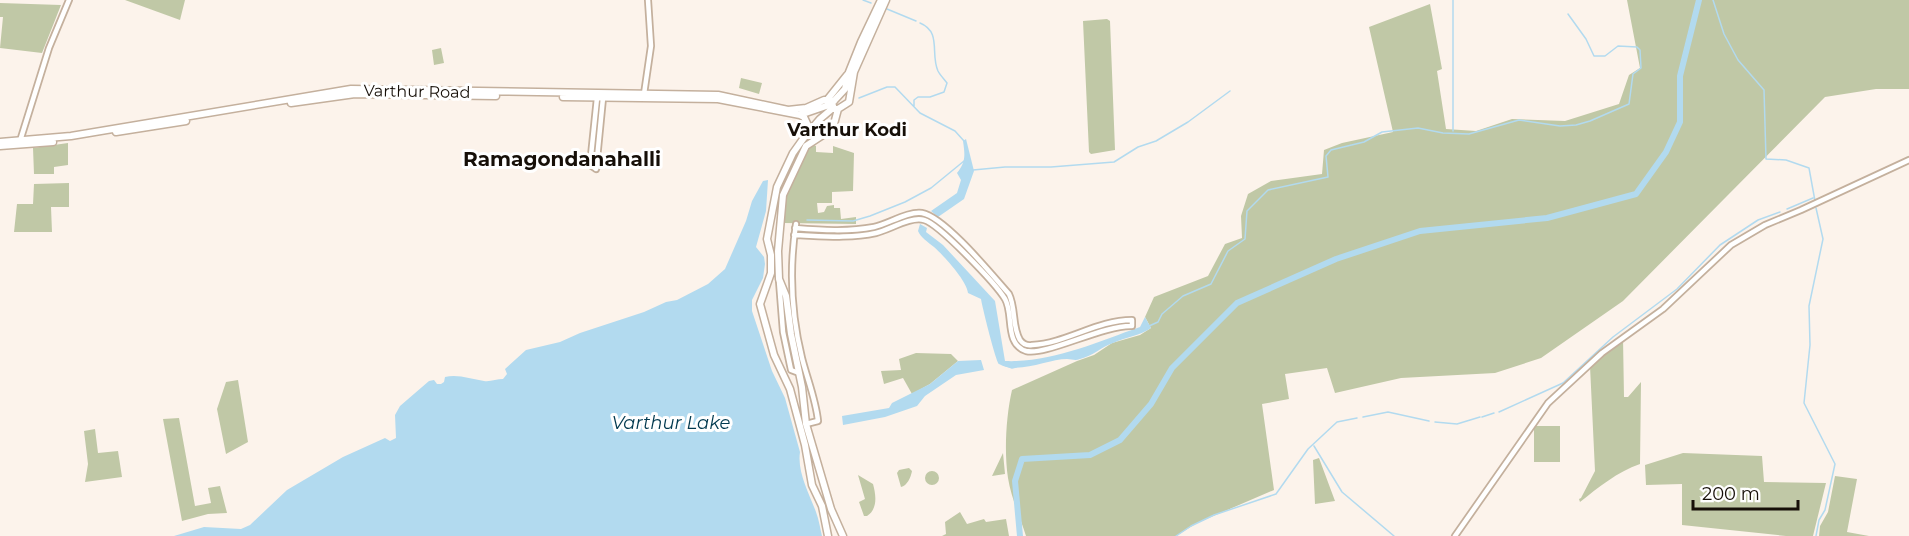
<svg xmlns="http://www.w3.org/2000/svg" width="1909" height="536" viewBox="0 0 1909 536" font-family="Montserrat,sans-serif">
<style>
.green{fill:#c0c8a6}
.water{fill:#b2daef}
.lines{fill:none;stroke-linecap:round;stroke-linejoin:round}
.stream{stroke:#b2daef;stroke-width:1.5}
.river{stroke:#b2daef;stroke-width:6}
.tertiary-casing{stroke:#c4b09d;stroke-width:8}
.primary-casing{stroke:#c4b09d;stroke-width:9}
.tertiary{stroke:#fff;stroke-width:4.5}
.primary{stroke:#fff;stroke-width:6}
.labels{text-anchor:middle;stroke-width:6;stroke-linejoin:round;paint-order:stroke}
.street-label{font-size:16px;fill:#160f08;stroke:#fff}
.neighbourhood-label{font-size:18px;font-weight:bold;fill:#160f08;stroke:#fff}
.water-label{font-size:18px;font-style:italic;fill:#01394f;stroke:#fff}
.quarter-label{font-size:20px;font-weight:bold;fill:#160f08;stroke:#fff}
</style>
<rect width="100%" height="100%" fill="#fcf3eb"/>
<!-- green -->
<path class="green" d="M125,0h60l-5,20z
M1627,0h282v89h-33l-51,8 -202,204 -82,57 -46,15 -94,5 -66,15 -8,-25 -42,6 4,25 -27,5 12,86 -77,33 -21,13h-150c-6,-19 -15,-39 -18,-58 -4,-26 -2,-62 4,-88l65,-29 17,-6 18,-12 28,-8 11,-7 -6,-11 9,-20 54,-21 17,-32 17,-6 -1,-22 7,-22 23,-13 51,-7 2,-24 18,-7 51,-11 -24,-105 61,-23 12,65 -5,2 9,58 30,2 36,-12 53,2 54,-17 10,-29 11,-7z
M0,3l61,2 -19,48 -42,-5 3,-31h-3z
M1107,19l3,2 5,129 -24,4 -2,-2 -6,-131z
M441,48l3,15 -10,2 -2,-15z
M741,78l21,5 -3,11 -20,-6z
M68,143v22l-14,2v7h-20l-1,-26z
M810,143l6,3v6l17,1v-7l21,7 -1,38 -21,1v11h-15l1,10 6,-1 3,-6 7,-1v3h6l1,11 15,-2v7l-72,-1 1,-23 9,-24z
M69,183v24h-18l1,25h-38l3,-28h16l1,-20z
M1623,338l1,59h4l13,-15 -1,82c-23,8 -41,23 -60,38l-1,-3 2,-1 14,-27 -5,-105z
M916,353l35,1 7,7 -28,23 -18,10 -9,-16 -19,6 -3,-13 20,-1 -2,-11z
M238,380l10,62 -22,12 -9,-45 9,-27z
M179,418l16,88 16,-3 -3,-15 12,-2 7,27 -19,1 -26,7 -19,-102z
M1534,426h26v36h-26z
M95,429l3,24 20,-2 4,26 -37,5 3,-18 -4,-33z
M1003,453l2,21 -13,2z
M1683,453l79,3 2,26 62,1 -13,53h-27l-104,-11v-41l-36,1 -1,-20z
M1319,458l16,43 -20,3 -2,-44z
M909,468l3,3c-1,6 -5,15 -11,16l-4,-14 2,-3z
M925 478a7 7 0 1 1 14 0a7 7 0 1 1-14 0Z
M858,475l15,9c3,11 5,25 -6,32h-3l-5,-14 6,-3z
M1835,476l22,3 -10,53 22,4h-50l1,-10 8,-14z
M960,512l7,12 17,-5 2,3 20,-3 3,17h-67l4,-2 -1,-12z"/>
<!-- water -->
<path class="water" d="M966,139l8,32 -10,28 -26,18 -7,-6 26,-18 4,-13 -4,-7c9,-11 8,-18 6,-32z
M768,180l-2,31 -10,36 8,10 1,7 -2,14 -11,22v11l20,60 13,27 15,54c-3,20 9,41 16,60 3,8 4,16 6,24h-648l30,-9 37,2 9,-4 37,-35 56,-33 42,-19 5,3 6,-3 -1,-23 5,-9 29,-25 5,-1 3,4h4l3,-2 1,-5c13,-3 26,2 39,4 6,1 13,-2 19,-2l4,-5 -2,-5 21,-19 34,-8 20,-9 64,-21 22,-10 11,-2 31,-16 17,-15 21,-48 6,-20 11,-20z
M920,224l7,4 -1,4 17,13 52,56 10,60c46,2 92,-19 135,-34l5,-10 6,11c-12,8 -25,9 -38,15 -12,4 -20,13 -33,16 -5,2 -8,0 -13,0 -19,0 -50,16 -68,5 -3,-2 -17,-58 -18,-65l-13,-6c-1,-12 -24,-37 -34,-46 -6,-5 -13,-9 -16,-16z
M981,360l3,10 -28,5 -31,21 -8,10 -32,11 -42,8 -1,-9 47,-8 3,-5 38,-19 28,-23z"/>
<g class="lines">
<!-- stream -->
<path class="stream" d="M863,0l8,3
M1453,0v131
M1713,0l11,34 14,26 26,30 2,69 20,1 23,8 6,33
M887,9l29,12
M859,98l28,-11h8l25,26 35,18 9,10
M914,106v-6l4,-3h12l14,-5 3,-9c-3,-4 -7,-8 -9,-12 -8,-17 4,-39 -18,-48
M973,170l32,-3h46l63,-5 24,-15 18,-6 32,-19 42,-31
M1816,208l7,31 -14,67 1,39 -6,58 31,61 -10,46 -6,10 -3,16
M1787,209l26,-11
M807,220l46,1 17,-5 35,-14 26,-14 33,-27
M1149,326l9,-4 4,-8 21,-18 28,-12 17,-33 17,-12 2,-28 21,-21 60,-13 -2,-21 5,-6 33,-8 18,-10 36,-4 25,5 26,1 50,-14 41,6 16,-1 14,-4 39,-17 4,-30 8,-6 -1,-18 -3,-3 -19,-1 -13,10h-11l-8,-17 -18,-25
M1004,365l8,3 4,-1
M1499,412l64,-29 50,-46 64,-48 43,-44 38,-25 22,-8
M1363,417l25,-5 41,9
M1482,417l12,-4
M1435,422l22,2 23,-7
M1314,446l28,46 52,44
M1176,536l15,-10 23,-11 62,-21 32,-45 29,-27 20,-4"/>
<!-- river -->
<path class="river" d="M1020,536l-5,-55 7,-22 68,-4 30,-15 31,-36 21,-36 65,-65 99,-44 84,-28 127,-13 89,-24 30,-42 14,-30v-46l19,-76"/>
<defs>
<path id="tertiary" d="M644,94l7,-48 -3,-46
M20,141l29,-93 20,-48
M596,169l-6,-4 7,-67
M596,169l7,-71
M796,224c-7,45 -5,89 6,134 5,20 14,42 16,63l-12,3
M794,235c28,1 55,4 82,-2 13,-3 35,-17 48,-13 15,4 72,64 81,79 9,15 -1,45 21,52 20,5 77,-26 106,-25v-6c-35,0 -65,23 -100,25 -5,1 -9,-1 -12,-5 -8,-13 -4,-32 -11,-46 -16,-18 -64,-77 -87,-81 -14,-2 -34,11 -48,14 -26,5 -53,3 -79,1
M779,281l4,51 8,38 8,3
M1455,536l93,-133 54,-50 61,-44 68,-64 34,-20 36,-15 108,-50"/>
<path id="primary" d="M881,0l-20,42 -12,30 -4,17 -13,14 2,6h4l11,-7 5,-30 32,-72
M563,97l155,2 82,16 32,-11
M827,100l20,-25
M291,103l64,-9 141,2
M838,109l-4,15 -5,7 -23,15 -23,49 -5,56 1,28 7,17 5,38 11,53 4,37 25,85 12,27
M800,115l4,2 6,13
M116,132l70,-11
M0,142l71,-6 280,-47 367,6 70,15 18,-2 18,-8 10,1
M0,146l53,-4
M828,536l-6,-30 -10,-21 -7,-40 -15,-56 -16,-34 -14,-51 11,-31v-18l-4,-16 10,-52 16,-34 10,-14 17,-20 13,-11"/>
</defs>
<!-- tertiary casing -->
<use href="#tertiary" class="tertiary-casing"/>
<!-- primary casing -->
<use href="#primary" class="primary-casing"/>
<!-- tertiary -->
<use href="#tertiary" class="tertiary"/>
<!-- primary -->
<use href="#primary" class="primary"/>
</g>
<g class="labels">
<!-- street labels -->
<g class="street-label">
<text transform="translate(417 91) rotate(1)" y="6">Varthur Road</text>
</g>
<!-- neighbourhood labels -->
<g class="neighbourhood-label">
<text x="847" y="136">Varthur Kodi</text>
</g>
<!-- water labels -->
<g class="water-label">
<text x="671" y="429">Varthur Lake</text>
</g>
<!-- quarter labels -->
<g class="quarter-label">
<text x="562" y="166">Ramagondanahalli</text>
</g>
</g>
<!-- scale -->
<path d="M1693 500v9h105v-9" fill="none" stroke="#160f08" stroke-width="3"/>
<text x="1702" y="500" font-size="18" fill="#160f08" stroke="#ffffff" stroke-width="4.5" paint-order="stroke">200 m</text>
</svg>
